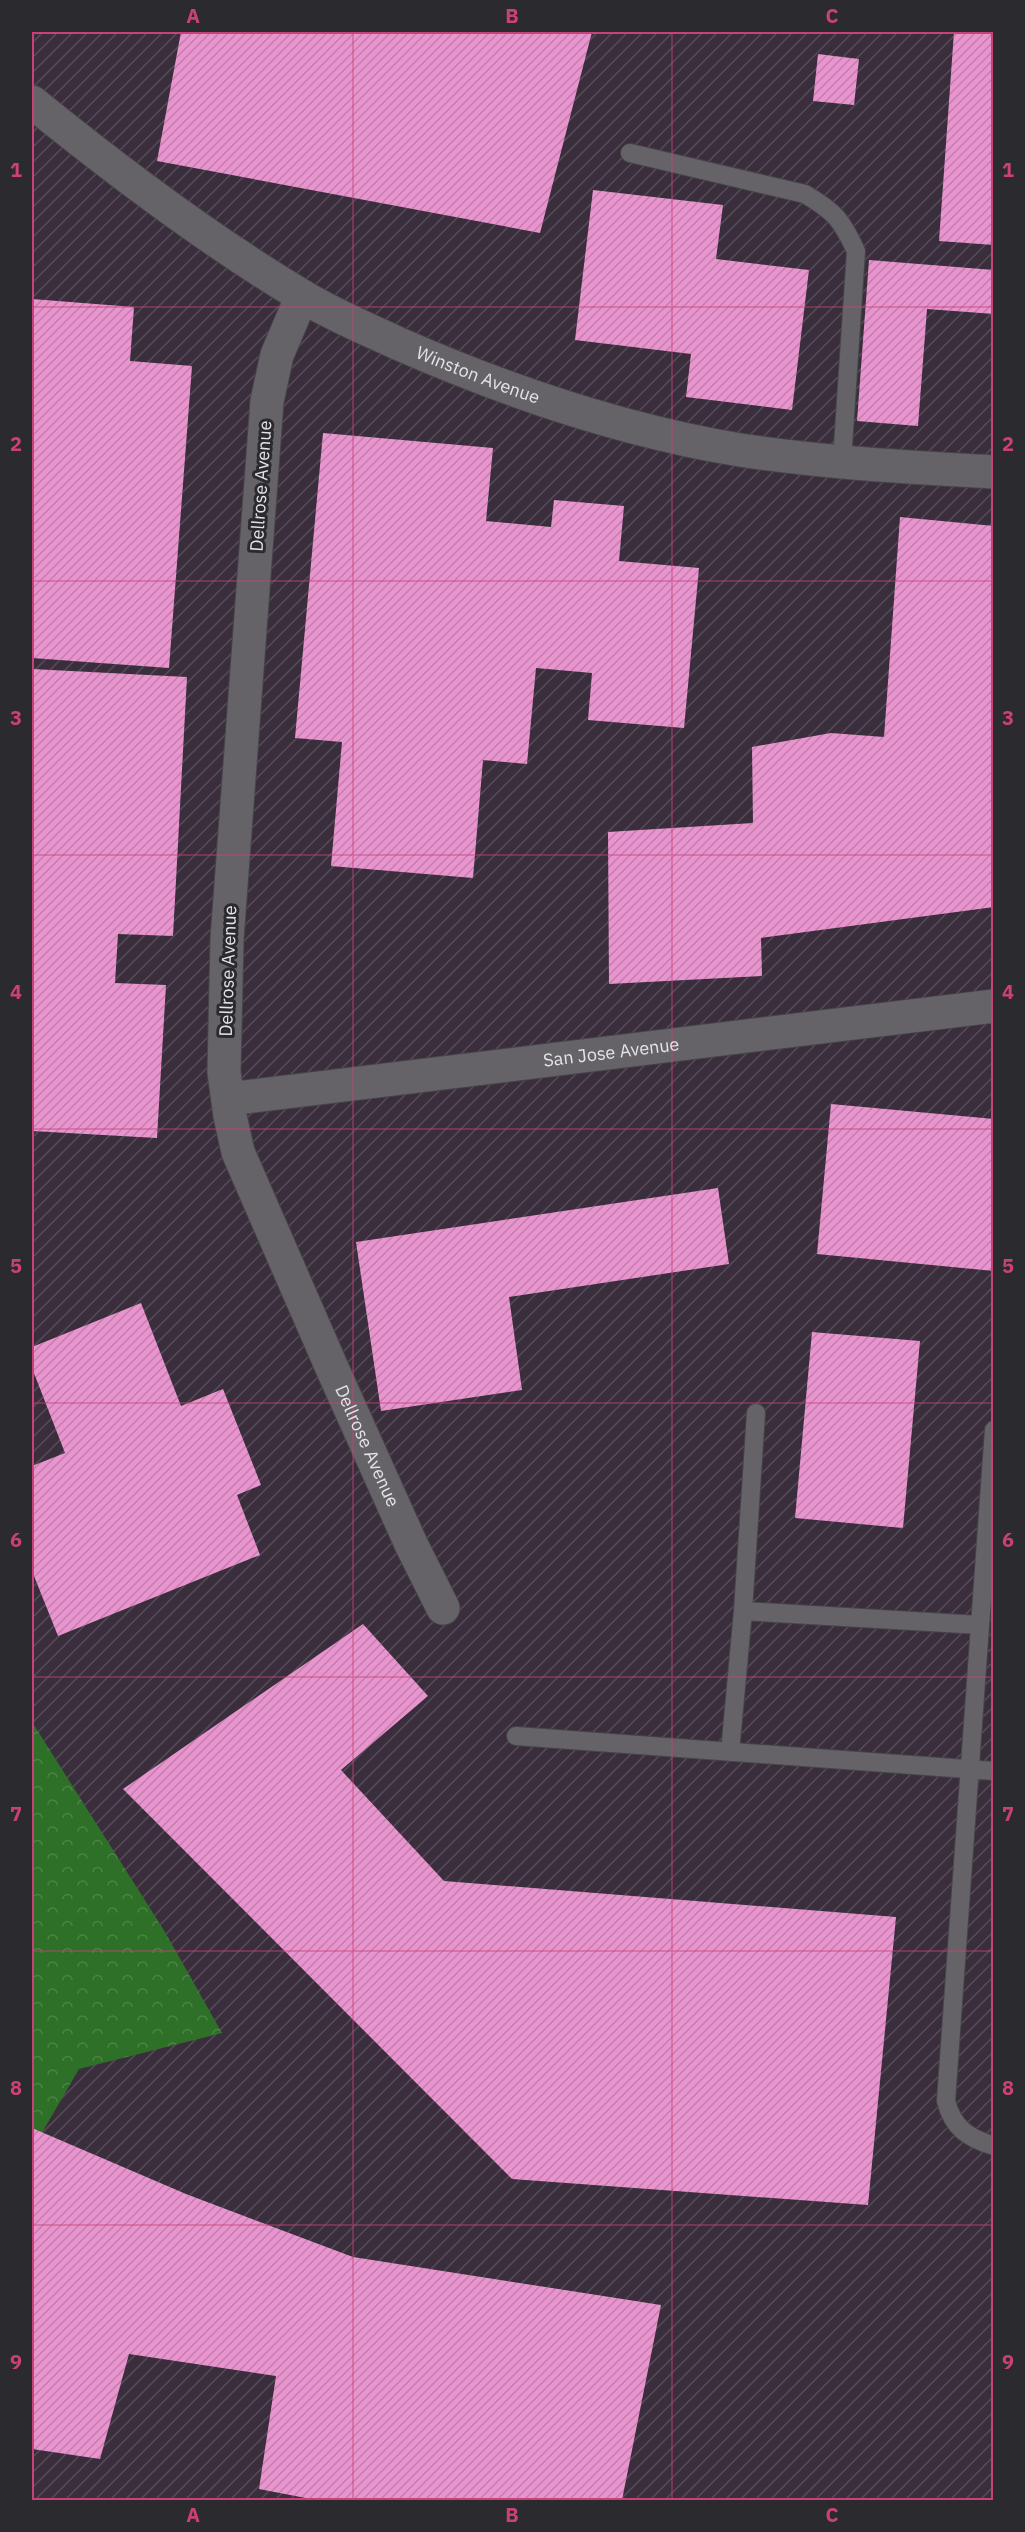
<svg xmlns="http://www.w3.org/2000/svg" width="1025" height="2532" viewBox="0 0 1025 2532" font-family="'IBM Plex Sans',sans-serif">
<style>
.industrial{fill:url(#industrial-furrows)}
.forest{fill:url(#forest-crowns)}
.building{fill:url(#building-hatch)}
.lines{fill:none;stroke-linecap:round;stroke-linejoin:round}
.service-casing{stroke:#464549;stroke-width:20}
.minor-casing{stroke:#464549;stroke-width:35}
.service{stroke:#656368;stroke-width:18}
.minor{stroke:#656368;stroke-width:33}
.grid{fill:none;stroke:#c94177;stroke-width:1.5;stroke-opacity:0.55}
.labels{text-anchor:middle;stroke-width:6;stroke-linejoin:round;paint-order:stroke}
.street-label{font-size:18px;fill:#e4e3e6;stroke:#2b2a2f}
.neatline{fill:none;stroke:#c94177;stroke-width:2}
.grid-label{font-size:20px;text-anchor:middle;font-weight:bold;fill:#c94177}
</style>
<defs>
<pattern id="industrial-furrows" width="10" height="10" patternUnits="userSpaceOnUse" patternTransform="scale(1.5)"><rect width="10" height="10" fill="#3a2e3c"/><path d="M-1 1l2-2M0 10L10 0M9 11l2-2" fill="none" stroke="#564c58"/></pattern>
<pattern id="forest-crowns" width="20" height="18" patternUnits="userSpaceOnUse" patternTransform="scale(1.5)"><rect width="20" height="18" fill="#2e7027"/><path d="M2 6a3 3 0 1 1 6 0M12 15a3 3 0 1 1 6 0" fill="none" stroke="#4c8446"/></pattern>
<pattern id="building-hatch" width="6" height="6" patternUnits="userSpaceOnUse" patternTransform="scale(1.5)"><rect width="6" height="6" fill="#e994ce"/><path d="M-1 1l2-2M0 6l6-6M5 7l2-2" fill="none" stroke="#c080ac"/></pattern>
</defs>
<rect width="100%" height="100%" fill="#2b2a2f"/>
<!-- industrial -->
<path class="industrial" d="M32,32h961v2468h-961z"/>
<!-- forest -->
<path class="forest" d="M32,1722l133,210 57,101 -143,36 -47,81z"/>
<!-- building -->
<path class="building" d="M181,32h411l-52,201 -383,-72z
M954,32h40v213l-55,-4z
M818,54l41,5 -5,46 -41,-4z
M593,190l130,15 -7,54 93,11 -17,140 -106,-13 5,-43 -116,-14z
M869,260l125,10v44l-67,-5 -9,117 -61,-5z
M32,299l102,8 -4,54 62,5 -23,302 -137,-10z
M323,433l170,15 -7,73 65,6 3,-27 70,6 -5,55 80,7 -15,160 -96,-8 4,-47 -56,-5 -9,96 -44,-4 -10,118 -142,-12 11,-124 -47,-4z
M900,517l94,9v381l-233,31 1,38 -153,8 -1,-152 145,-9 -1,-76 79,-14 53,4z
M32,669l155,8 -14,259 -55,-2 -3,49 51,2 -9,153 -125,-7z
M831,1104l163,15v152l-177,-17z
M718,1188l11,76 -220,33 13,93 -141,21 -25,-169z
M141,1303l40,103 42,-17 38,96 -24,10 23,60 -202,81 -26,-65v-105l33,-13 -33,-85v-21z
M812,1332l108,9 -17,187 -108,-10z
M363,1624l65,72 -87,74 103,111 452,36 -28,288 -356,-26 -389,-390z
M32,2128l154,66 167,63 308,48 -39,195h-306l-57,-11 17,-113 -147,-22 -29,105 -68,-10z"/>
<g class="lines">
<defs>
<path id="service" d="M630,153l175,41c30,18 36,25 51,57l-14,210
M994,1430l-48,671c7,27 22,37 48,45
M743,1611l13,-198
M516,1736l478,35
M730,1752l13,-141 237,14"/>
<g id="minor">
<path id="s1" d="M32,102c85,69 175,137 270,194 31,19 63,32 95,47 107,47 228,88 343,107 84,13 169,17 254,22"/>
<path id="s2" d="M302,296l-25,59 -10,46 -40,538 -3,133 6,44 8,36 94,216 79,176 32,64"/>
<path id="s3" d="M228,1099l766,-93"/>
</g>
</defs>
<!-- service casing -->
<use href="#service" class="service-casing"/>
<!-- minor casing -->
<use href="#minor" class="minor-casing"/>
<!-- service -->
<use href="#service" class="service"/>
<!-- minor -->
<use href="#minor" class="minor"/>
</g>
<!-- grid -->
<path class="grid" d="M353,32v2468M672,32v2468M32,307h962M32,581h962M32,855h962M32,1129h962M32,1403h962M32,1677h962M32,1951h962M32,2225h962"/>
<g class="labels">
<!-- street labels -->
<g class="street-label">
<text dy="6" stroke="none"><textPath href="#s1" startOffset="526">Winston Avenue</textPath></text>
<text transform="translate(261 486) rotate(-86)" y="6">Dellrose Avenue</text>
<text transform="translate(228 971) rotate(-88)" y="6">Dellrose Avenue</text>
<text dy="6" stroke="none"><textPath href="#s3" startOffset="386">San Jose Avenue</textPath></text>
<text dy="6" stroke="none"><textPath href="#s2" startOffset="1186">Dellrose Avenue</textPath></text>
</g>
</g>
<!-- border -->
<rect width="1025" height="2532" fill="none" stroke="#2b2a2f" stroke-width="66"/>
<rect x="33" y="33" width="959" height="2466" class="neatline"/>
<g class="grid-label">
<text x="193" y="23">A</text>
<text x="512" y="23">B</text>
<text x="832" y="23">C</text>
<text x="16" y="177">1</text>
<text x="1008" y="177">1</text>
<text x="16" y="451">2</text>
<text x="1008" y="451">2</text>
<text x="16" y="725">3</text>
<text x="1008" y="725">3</text>
<text x="16" y="999">4</text>
<text x="1008" y="999">4</text>
<text x="16" y="1273">5</text>
<text x="1008" y="1273">5</text>
<text x="16" y="1547">6</text>
<text x="1008" y="1547">6</text>
<text x="16" y="1821">7</text>
<text x="1008" y="1821">7</text>
<text x="16" y="2095">8</text>
<text x="1008" y="2095">8</text>
<text x="16" y="2369">9</text>
<text x="1008" y="2369">9</text>
<text x="193" y="2522">A</text>
<text x="512" y="2522">B</text>
<text x="832" y="2522">C</text>
</g>
</svg>
